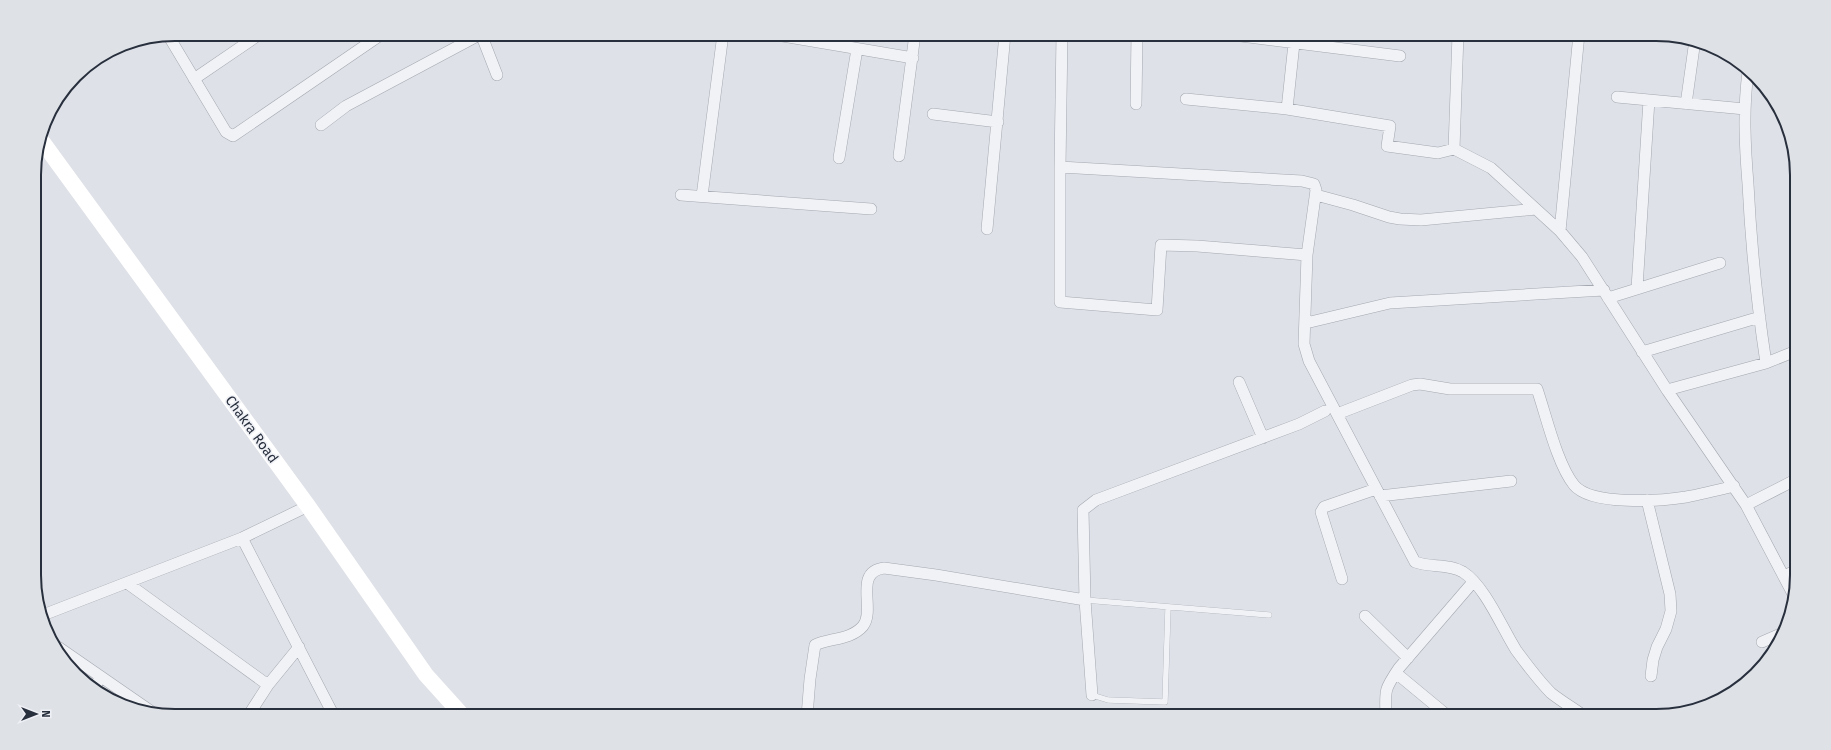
<svg xmlns="http://www.w3.org/2000/svg" width="1831" height="750" viewBox="0 0 1831 750" font-family="'Fira Sans',sans-serif">
<style>
.lines{fill:none;stroke-linecap:round;stroke-linejoin:round}
.lane-casing{stroke:#a4a8b1;stroke-width:6}
.street-casing{stroke:#a4a8b1;stroke-width:12}
.lane{stroke:#f1f2f6;stroke-width:5.5}
.street{stroke:#f1f2f6;stroke-width:11}
.secondary{stroke:#fff;stroke-width:16}
.labels{text-anchor:middle;stroke-width:3;stroke-linejoin:round;paint-order:stroke}
.street-label{font-size:14px;fill:#282f3d;stroke:#eef0f5}
.rim{fill:none;stroke:#282f3d;stroke-width:2}
</style>
<rect width="100%" height="100%" fill="#dee1e7"/>
<g class="lines">
<defs>
<path id="lane" d="M1085,600l184,15
M1092,695l16,5 57,2 3,-94"/>
<path id="street" d="M481,34l16,41
M771,34l142,24
M1062,34l-2,133v135l97,8 4,-65 36,1 110,9
M1225,34l175,22
M1458,34l-4,115 37,19 69,63 22,26 85,133 79,115 48,91
M168,35l58,97 7,4 149,-102
M1748,72c-5,38 -3,75 0,112 3,60 9,120 18,179
M194,79l66,-45
M1617,97l128,12
M1186,99l101,10 103,17 -3,20 51,7 16,-4
M1136,104l1,-70
M1686,104l9,-64
M1287,109l8,-75
M933,114l65,8
M321,125l25,-19 135,-72
M899,156l16,-122
M839,158l18,-109
M1060,167l242,14 12,3 2,6 -9,65 -3,89 5,17 106,201c16,6 33,1 48,10 22,14 39,56 53,78 11,15 22,30 35,43 10,8 22,15 33,23
M681,195l190,14
M1316,195l37,10 36,12 11,2 21,1 115,-11
M702,196l21,-162
M987,229l18,-195
M1560,231l19,-197
M1637,288l12,-188
M1608,298l112,-35
M1306,323l84,-20 214,-13
M1642,352l118,-35
M1239,382l24,56
M1667,390l99,-27 30,-12
M1337,414l75,-29 8,-1 30,5h87c9,26 20,75 37,96 17,21 87,16 112,12 16,-3 32,-7 48,-11
M1380,496l131,-15
M1647,500l23,94 1,17 -5,18 -9,18 -4,13 -2,16
M1746,505l51,-26
M242,538l92,178
M1784,576l13,-6
M1342,579l-21,-67 3,-5 52,-18
M127,583l141,102
M43,615l199,-77 66,-32
M1365,616l43,42
M1762,642l21,-9
M58,647l94,65
M1396,673l52,43
M95,686l6,-9
M1092,695l-7,-95 -2,-90 13,-10 203,-76 26,-13
M248,716l20,-31 31,-38
M807,716l3,-37 5,-34c15,-7 36,-5 48,-19 13,-17 -10,-54 21,-58l52,7 149,25
M1386,716c-1,-26 -2,-26 13,-48l74,-86"/>
</defs>
<!-- lane casing -->
<use href="#lane" class="lane-casing"/>
<!-- street casing -->
<use href="#street" class="street-casing"/>
<!-- lane -->
<use href="#lane" class="lane"/>
<!-- street -->
<use href="#street" class="street"/>
<!-- secondary -->
<path class="secondary" d="M41,140l267,366 118,169 37,41"/>
</g>
<g class="labels">
<!-- street labels -->
<g class="street-label">
<text transform="translate(252 429) rotate(54)" y="5">Chakra Road</text>
</g>
</g>
<!-- crop -->
<path d="M0 0H1831V750H0ZM175 41H1656A134 134 0 0 1 1790 175V575A134 134 0 0 1 1656 709H175A134 134 0 0 1 41 575V175A134 134 0 0 1 175 41Z" fill="#dee1e6" fill-rule="evenodd"/>
<path class="rim" d="M175 41H1656A134 134 0 0 1 1790 175V575A134 134 0 0 1 1656 709H175A134 134 0 0 1 41 575V175A134 134 0 0 1 175 41Z"/>
<!-- north arrow -->
<g transform="translate(36 714) rotate(90)" stroke="#eef0f5" stroke-width="3" paint-order="stroke">
<path d="M0-3L7 15L0 10L-7 15Z" fill="#282f3d"/>
<text y="-6" font-size="11" font-weight="bold" text-anchor="middle" fill="#282f3d">N</text>
</g>
</svg>
